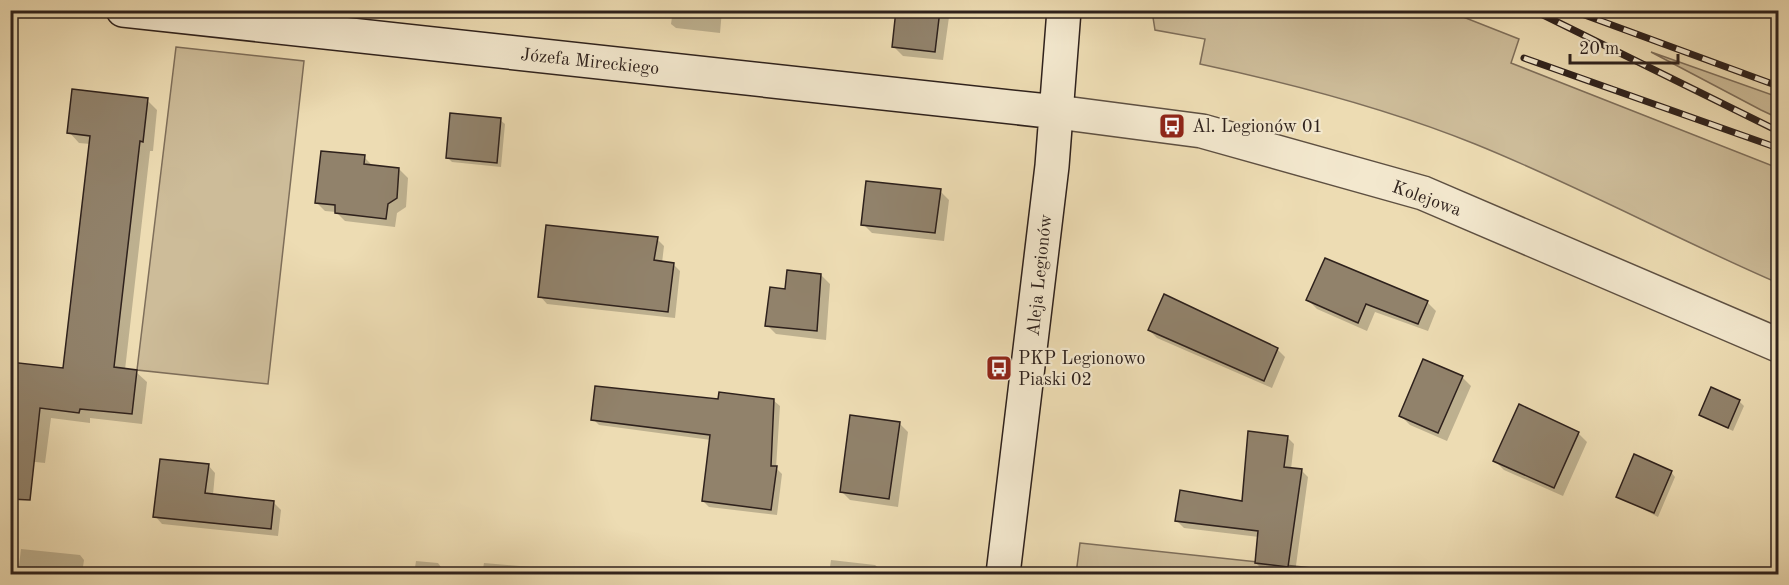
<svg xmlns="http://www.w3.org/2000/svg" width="1789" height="585" viewBox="0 0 1789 585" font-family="'Old Standard TT',serif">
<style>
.green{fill:#cdbc99;stroke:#7e6e5a;stroke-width:1.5}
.shadow{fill:#0003}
.building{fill:#91826b;stroke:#2e211c;stroke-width:1.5}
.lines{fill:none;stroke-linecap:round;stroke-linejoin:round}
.street-casing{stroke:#5e5042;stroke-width:36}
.secondary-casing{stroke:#2e211c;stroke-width:36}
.street{stroke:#f3e8ce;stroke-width:33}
.secondary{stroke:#f3e8ce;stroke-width:33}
.rail-casing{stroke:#2e211c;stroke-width:7}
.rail{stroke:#f3e8ce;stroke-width:4.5;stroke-dasharray:14;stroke-linecap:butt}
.labels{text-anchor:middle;stroke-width:4.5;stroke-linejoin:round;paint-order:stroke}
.street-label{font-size:18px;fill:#2e211c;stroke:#f3e8ce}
.poi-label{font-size:18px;fill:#2e211c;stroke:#f3e8ce;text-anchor:start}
</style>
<rect width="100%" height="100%" fill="#eddcb3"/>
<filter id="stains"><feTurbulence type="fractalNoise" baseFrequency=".00333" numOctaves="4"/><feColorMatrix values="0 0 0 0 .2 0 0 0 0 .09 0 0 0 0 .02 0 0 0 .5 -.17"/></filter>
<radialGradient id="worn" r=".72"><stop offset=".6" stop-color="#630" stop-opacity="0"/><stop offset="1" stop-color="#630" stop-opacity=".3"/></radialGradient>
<!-- green -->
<path class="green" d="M1152,11h296l71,28 -8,24 267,105v115c-102,-44 -199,-97 -303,-139 -89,-36 -181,-60 -275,-80l5,-25 -50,-9z
M176,47l128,14 -36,323 -131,-14z
M1651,52l127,45v21l-17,-8z
M1080,543l289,31h-293z"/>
<!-- shadow -->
<path class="shadow" d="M673,10h49l-2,23 -44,-5 -5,-4z
M897,10h53l-7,50 -40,-4 -9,-9z
M147,100l10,10 -4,41h-3l-25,219 11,2 11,10 -5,42 -52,-6v5l-39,-5 -6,45 -28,-3 -7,-6 54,-84 26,-226 -11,-1 -10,-11z
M500,120l5,4 -4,43 -49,-5 -4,-4z
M364,157l10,10 25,2 9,9 -2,29 -9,6 -2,14 -50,-6 -9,-9 -11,-1 -9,-9z
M940,191l9,9 -5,41 -72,-8 -9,-9z
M657,239l7,7 -2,17 11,1 7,7 -5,47 -128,-14 -7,-8z
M821,275l9,9 -4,56 -50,-6 -9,-9 19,-34z
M1308,300l119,2 9,9 -8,20 -53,-19 -8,19 -50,-22z
M1149,330l128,19 8,8 -13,31 -115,-50z
M1462,377l9,9 -24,55 -37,-16 -9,-9z
M773,400l7,6 -4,62 6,6 -5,41 -68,-8 -6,-6 8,-61 -112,-15 -6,-6 127,-18z
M1739,401l5,5 -11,25 -33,-16z
M899,423l9,9 -10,75 -48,-7 -9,-9z
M1578,433l9,9 -24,54 -59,-26 -9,-9z
M1287,437l7,7 -3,25 10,1 7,7 -13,96 -32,-3 -7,-7 3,-26 -75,-9 -7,-7 66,-18z
M1778,459v33l-6,-7 5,-12 -4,-12z
M208,465l7,8 -2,22 60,7 8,8 -3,26 -116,-12 -7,-8z
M1671,472l4,5 -17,40 -40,-21z
M21,549l59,6 4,5 -2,14h-64z
M831,560l44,5 5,4 -1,5h-50z
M416,561l22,2 8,11h-32z
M484,563l47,4 4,7h-53z
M1607,571l9,3h-10z"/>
<!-- building -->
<path class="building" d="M896,10h44l-5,42 -43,-5z
M72,89l76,9 -5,44 -3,-1 -26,226 23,3 -5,44 -52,-5 -1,4 -39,-5 -10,92 -20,-1v-137l53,6 27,-232 -23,-3z
M450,113l51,5 -4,45 -51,-5z
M321,151l44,4 -1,9 35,4 -2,30 -9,6 -2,15 -51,-6v-8l-20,-2z
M866,181l75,8 -6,44 -74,-8z
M546,225l112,12 -4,23 20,3 -6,49 -130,-15z
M1325,258l103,43 -10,23 -52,-20 -8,19 -52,-23z
M787,270l34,4 -4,57 -52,-5 5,-39 15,2z
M1164,294l114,54 -14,33 -116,-51z
M1423,359l40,17 -25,57 -39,-17z
M595,386l123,13 1,-7 55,7 -3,67h6l-6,44 -69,-9 8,-66 -119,-15z
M1711,387l29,13 -12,28 -29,-13z
M1519,404l60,28 -25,56 -61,-27z
M850,415l50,7 -11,77 -49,-7z
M1248,431l40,5 -4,31 18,2 -14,98 -33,-4 3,-32 -83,-10 5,-31 62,11z
M1634,454l38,17 -18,42 -38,-16z
M160,459l49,5 -4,29 69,8 -3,28 -118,-12z"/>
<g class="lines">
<defs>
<path id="street" d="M1057,112l145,19 221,62 355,152"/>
<path id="secondary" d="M123,10l934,102
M1003,574l49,-408 12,-156"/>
</defs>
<!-- street casing -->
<use href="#street" class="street-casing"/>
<!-- secondary casing -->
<use href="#secondary" class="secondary-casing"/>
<!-- street -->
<use href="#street" class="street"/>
<!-- secondary -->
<use href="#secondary" class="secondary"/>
<defs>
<path id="rail" d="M1533,10l245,121
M1571,10l207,76
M1524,58l254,90"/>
</defs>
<!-- rail casing -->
<use href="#rail" class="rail-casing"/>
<!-- rail -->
<use href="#rail" class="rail"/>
</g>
<!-- icons -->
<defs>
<symbol id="bus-square" viewBox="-11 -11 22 22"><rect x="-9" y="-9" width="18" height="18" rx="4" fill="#8f2418" stroke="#f3e8ce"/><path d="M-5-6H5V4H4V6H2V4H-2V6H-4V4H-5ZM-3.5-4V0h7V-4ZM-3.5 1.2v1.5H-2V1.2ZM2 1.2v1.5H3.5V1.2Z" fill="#fff"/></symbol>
</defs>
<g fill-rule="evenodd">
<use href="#bus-square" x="1157" y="111" width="30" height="30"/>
<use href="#bus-square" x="984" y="353" width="30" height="30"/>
</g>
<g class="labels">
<!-- street labels -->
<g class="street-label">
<text transform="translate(590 61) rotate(6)" y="6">Józefa Mireckiego</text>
<text transform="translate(1427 198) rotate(20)" y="6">Kolejowa</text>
<text transform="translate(1039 275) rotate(-84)" y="6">Aleja Legionów</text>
</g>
<!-- poi labels -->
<g class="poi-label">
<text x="1192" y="132">Al. Legionów 01</text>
<text x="1018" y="364">PKP Legionowo<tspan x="1018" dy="21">Piaski 02</tspan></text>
</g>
</g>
<!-- margin -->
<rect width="1789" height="585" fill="none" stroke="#eddcb3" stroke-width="36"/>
<rect x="12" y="12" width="1765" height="561" fill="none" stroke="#2e211c" stroke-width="3"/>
<rect x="18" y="18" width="1753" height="549" fill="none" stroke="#2e211c" stroke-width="1.5"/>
<!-- scale -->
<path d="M1570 54v9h108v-9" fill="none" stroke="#2e211c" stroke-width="3"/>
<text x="1579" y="54" font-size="18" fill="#2e211c" stroke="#f3e8ce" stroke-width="4.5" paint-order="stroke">20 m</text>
<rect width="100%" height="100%" filter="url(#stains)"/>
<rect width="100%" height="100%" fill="url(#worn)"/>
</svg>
